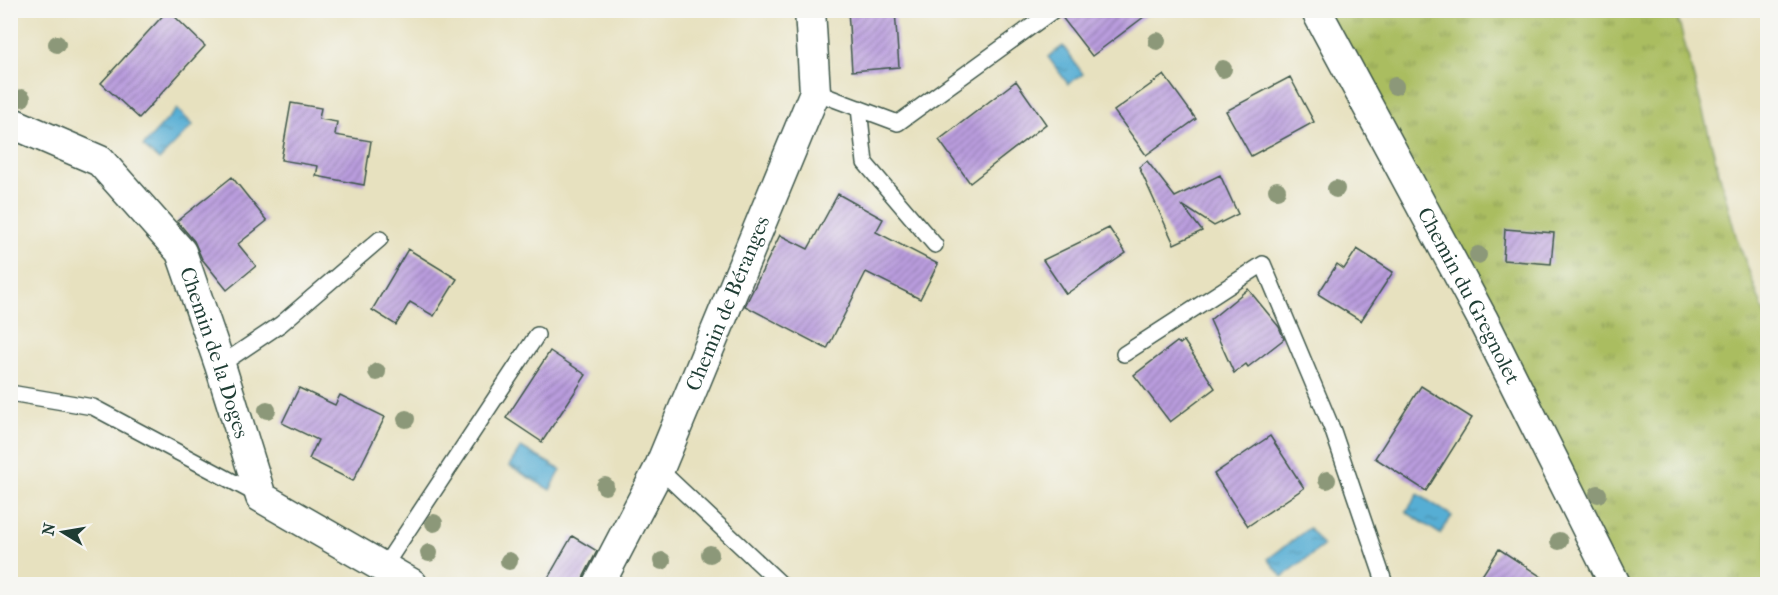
<svg xmlns="http://www.w3.org/2000/svg" width="1778" height="595" viewBox="0 0 1778 595" font-family="'IM FELL French Canon',serif">
<style>
.grass{fill:url(#grass-tufts);stroke:#647d4a;stroke-width:1.5}
.water{fill:url(#water-ripples);stroke:#3b7684;stroke-width:1.5}
.building{fill:url(#building-hatch)}
.lines{fill:none;stroke-linecap:round;stroke-linejoin:round}
.service-casing{stroke:#3d5649;stroke-width:18}
.minor-casing{stroke:#3d5649;stroke-width:33}
.service{stroke:#fff;stroke-width:15}
.minor{stroke:#fff;stroke-width:30}
.tree{fill:#8c9879}
.labels{text-anchor:middle;stroke-width:5;stroke-linejoin:round;paint-order:stroke}
.street-label{font-size:21px;fill:#1f3d34;stroke:#f6f6f2}
</style>
<defs>
<pattern id="grass-tufts" width="24" height="20" patternUnits="userSpaceOnUse" patternTransform="scale(1.5)"><rect width="24" height="20" fill="#aabd61"/><path d="M3 7l-1-3M5 7V3M7 7l1-3M15 17l-1-3M17 17v-4M19 17l1-3" fill="none" stroke="#8a9b51"/></pattern>
<pattern id="water-ripples" width="26" height="14" patternUnits="userSpaceOnUse" patternTransform="scale(1.5)"><rect width="26" height="14" fill="#57aed4"/><path d="M2 4q2-2 4 0t4 0M15 11q2-2 4 0t4 0" fill="none" stroke="#478fad"/></pattern>
<pattern id="building-hatch" width="6" height="6" patternUnits="userSpaceOnUse" patternTransform="scale(1.5)"><rect width="6" height="6" fill="#b99cdd"/><path d="M-1 1l2-2M0 6l6-6M5 7l2-2" fill="none" stroke="#9680b4"/></pattern>
</defs>
<rect width="100%" height="100%" fill="#f6f6f2"/>
<filter id="ink" filterUnits="userSpaceOnUse"><feTurbulence type="fractalNoise" baseFrequency=".0167" numOctaves="2"/><feDisplacementMap in="SourceGraphic" scale="12" xChannelSelector="R" yChannelSelector="G"/><feConvolveMatrix kernelMatrix="1 2 1 2 8 2 1 2 1" color-interpolation-filters="sRGB"/></filter>
<filter id="wash" filterUnits="userSpaceOnUse"><feTurbulence type="fractalNoise" baseFrequency=".008" numOctaves="4" result="noise"/><feDisplacementMap in="SourceGraphic" scale="24" xChannelSelector="R" yChannelSelector="G"/><feGaussianBlur stdDeviation="1.35" result="paint"/><feColorMatrix in="noise" values="0 0 0 0 0 0 0 0 0 0 0 0 0 0 0 0 0 1.4 0 .05"/><feComposite in="paint" operator="in"/></filter>
<g filter="url(#wash)">
<rect width="100%" height="100%" fill="#e7e1bf"/>
<!-- grass -->
<path class="grass" d="M1316,11h360l60,225 29,79h2v269h-152z"/>
<!-- water -->
<path class="water" d="M1063,46l20,28 -15,10 -20,-27z
M177,109l16,16 -34,35 -16,-14z
M521,447l40,23 -11,20 -41,-24z
M1418,494l34,22 -12,18 -34,-22z
M1309,528l14,18 -41,31 -14,-18z"/>
<g id="blocks">
<!-- building -->
<path class="building" d="M168,10l37,36 -66,72 -38,-35z
M848,10h47l4,57 -47,4z
M1064,10h89l-61,46 -31,-40z
M1164,75l32,44 -50,36 -32,-44z
M1290,77l24,45 -63,34 -25,-45z
M1016,81l30,43 -76,59 -31,-43z
M291,103l30,5 -2,11 18,3 -2,13 36,6 -7,44 -48,-9 2,-10 -37,-6z
M1147,161l28,36 45,-22 18,39 -24,12 -32,-21 20,26 -28,13 -35,-77z
M232,177l35,44 -29,23 18,22 -29,24 -25,-31 -8,-18 -17,-20z
M838,194l45,25 -7,13 62,32 -18,35 -54,-27 -39,77 -82,-43 35,-71 28,14z
M1109,228l17,25 -60,41 -23,-34z
M1505,229l49,4 -3,31 -48,-4z
M408,249l49,30 -23,37 -24,-14 -14,23 -24,-15z
M1357,249l36,23 -32,49 -43,-27 19,-30 7,5z
M1248,289l31,38 5,12 -36,28 -2,-3 -12,9 -24,-53z
M1184,341l31,47 -45,34 -36,-47 43,-33 3,2z
M550,351l36,24 -44,67 -36,-24z
M1421,386l51,32 -46,73 -51,-33z
M299,388l36,17 5,-10 45,22 -32,64 -44,-22 9,-19 -36,-17z
M1270,436l34,52 -56,38 -34,-52z
M572,536l25,15 -13,25 -2,9h-38z
M1499,549l55,36h-78z"/>
</g>
</g>
<g filter="url(#ink)">
<use href="#blocks" fill-opacity="0" stroke="#3d5649" stroke-width="1.5"/>
<g class="lines">
<defs>
<path id="service" d="M815,92l83,31 156,-113
M859,108l6,55 70,82
M1124,354l139,-90 70,167 52,153
M220,365l61,-41 99,-85
M10,393l83,14 165,88
M659,469l122,115
M383,568l154,-233"/>
<g id="minor">
<path id="s1" d="M1316,10l166,308 133,266"/>
<path id="s2" d="M10,122l90,39 81,91 39,113 41,132 151,87"/>
<path id="s3" d="M599,584l60,-115 156,-377 -5,-82"/>
</g>
</defs>
<!-- service casing -->
<use href="#service" class="service-casing"/>
<!-- minor casing -->
<use href="#minor" class="minor-casing"/>
<!-- service -->
<use href="#service" class="service"/>
<!-- minor -->
<use href="#minor" class="minor"/>
</g>
<!-- trees -->
<g class="tree">
<circle cx="1157" cy="41" r="9"/>
<circle cx="57" cy="44" r="9"/>
<circle cx="1223" cy="69" r="9"/>
<circle cx="1395" cy="86" r="9"/>
<circle cx="22" cy="98" r="9"/>
<circle cx="1336" cy="189" r="9"/>
<circle cx="1277" cy="190" r="9"/>
<circle cx="1478" cy="255" r="9"/>
<circle cx="377" cy="372" r="9"/>
<circle cx="267" cy="410" r="9"/>
<circle cx="406" cy="419" r="9"/>
<circle cx="1327" cy="480" r="9"/>
<circle cx="605" cy="486" r="9"/>
<circle cx="1598" cy="494" r="9"/>
<circle cx="434" cy="523" r="9"/>
<circle cx="1559" cy="541" r="9"/>
<circle cx="429" cy="553" r="9"/>
<circle cx="710" cy="554" r="9"/>
<circle cx="509" cy="561" r="9"/>
<circle cx="662" cy="561" r="9"/>
</g>
</g>
<g class="labels">
<!-- street labels -->
<g class="street-label">
<text dy="7" stroke="none"><textPath href="#s1" startOffset="324">Chemin du Gregnolet</textPath></text>
<text dy="7" stroke="none"><textPath href="#s3" startOffset="309">Chemin de Béranges</textPath></text>
<text dy="7" stroke="none"><textPath href="#s2" startOffset="326">Chemin de la Doges</textPath></text>
</g>
</g>
<!-- margin -->
<rect width="1778" height="595" fill="none" stroke="#f6f6f2" stroke-width="36"/>
<!-- north arrow -->
<g transform="translate(63 532) rotate(281)" stroke="#f6f6f2" stroke-width="4.5" paint-order="stroke">
<path d="M0-4.5L10 22L0 15L-10 22Z" fill="#1f3d34"/>
<text y="-9" font-size="16" font-weight="bold" text-anchor="middle" fill="#1f3d34">N</text>
</g>
</svg>
